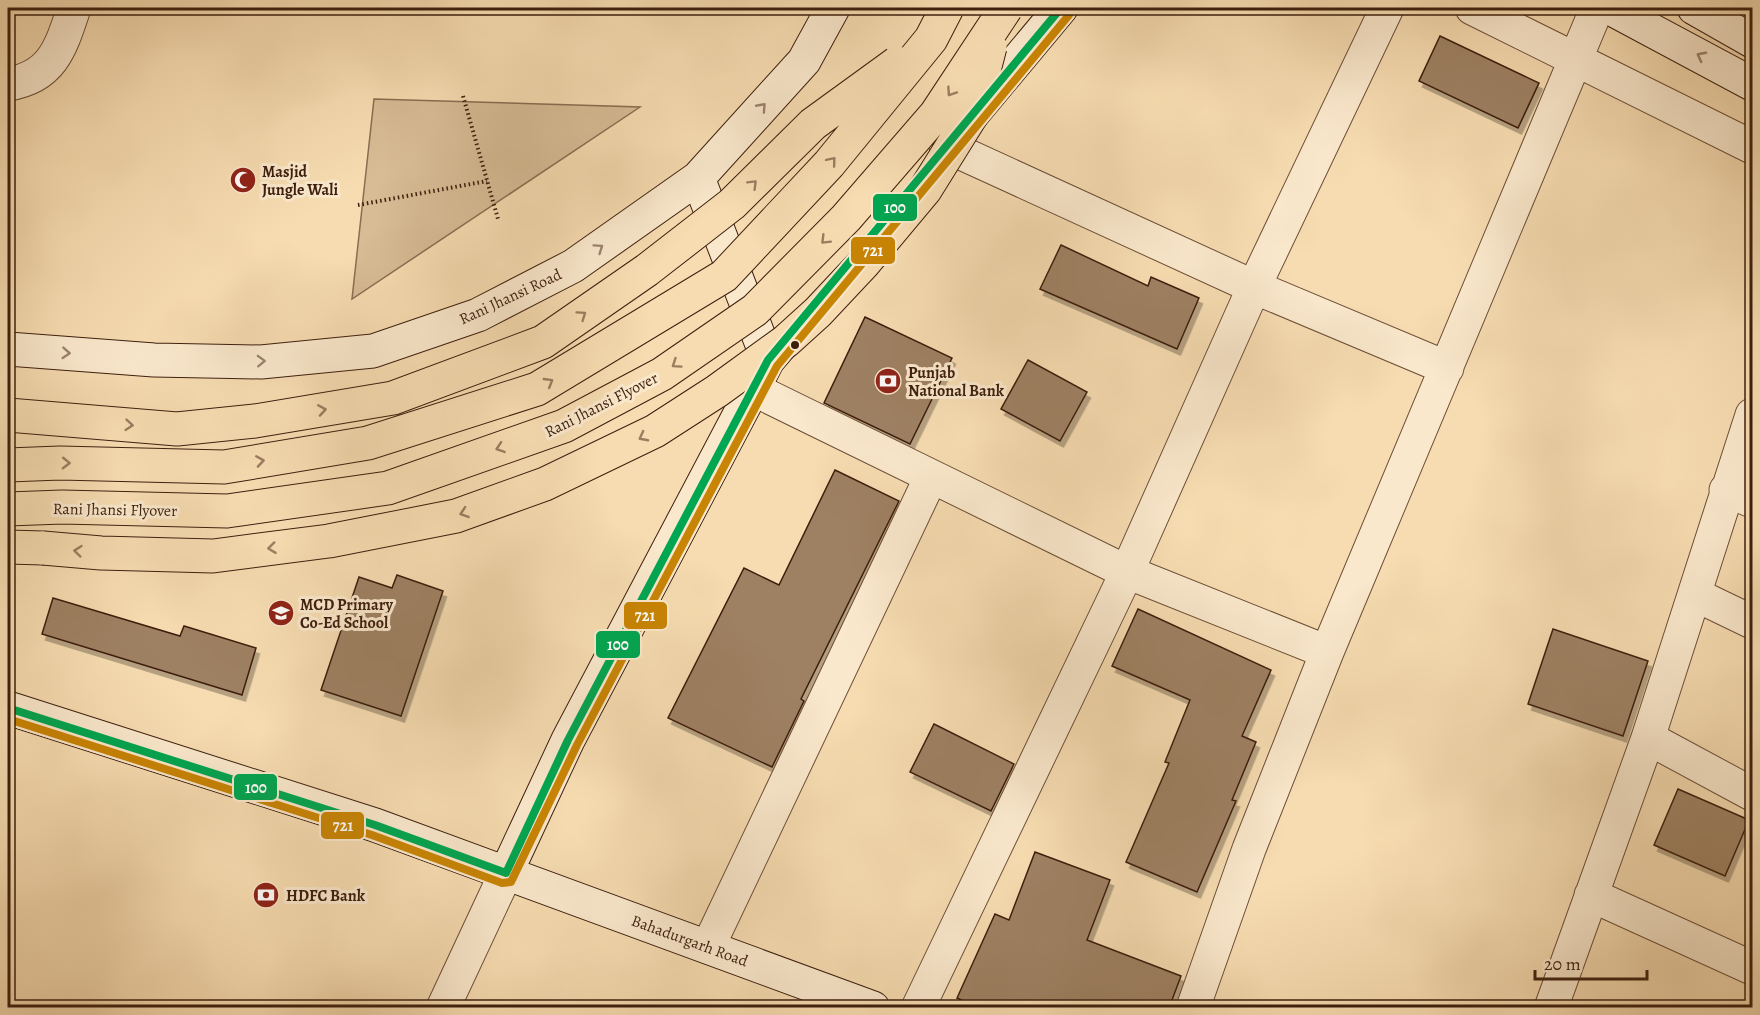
<svg xmlns="http://www.w3.org/2000/svg" width="1760" height="1015" viewBox="0 0 1760 1015" font-family="Alegreya,serif">
<style>
.green{fill:#d7bc95;stroke:#8a6e52;stroke-width:1.5}
.building{fill:#9e8163;stroke:#3d1f0e;stroke-width:1.5;filter:url(#shadow)}
.lines{fill:none;stroke-linecap:round;stroke-linejoin:round}
.street-casing{stroke:#6c4e37;stroke-width:35}
.secondary-casing{stroke:#3d1f0e;stroke-width:35}
.primary-casing{stroke:#3d1f0e;stroke-width:35}
.path{stroke:#3d1f0e;stroke-width:4;stroke-dasharray:1.5 3;stroke-linecap:butt}
.street{stroke:#fae8cc;stroke-width:33}
.secondary{stroke:#fae8cc;stroke-width:33}
.primary{stroke:#f7dcb1;stroke-width:33}
.primary-bridge-casing{stroke:#3d1f0e;stroke-width:35;stroke-linecap:butt}
.primary-bridge{stroke:#f7dcb1;stroke-width:33}
.bus-1-casing{stroke:#fae8cc;stroke-width:12}
.bus-2-casing{stroke:#fae8cc;stroke-width:12}
.bus-1{stroke:#00a651;stroke-width:8}
.bus-2{stroke:#c88404;stroke-width:8}
.oneway{stroke:#9c846d}
.oneway2{stroke:#9a7e60}
.bus-dot{fill:#3d1f0e;stroke:#fae8cc;stroke-width:2}
.labels{text-anchor:middle;stroke-width:6;stroke-linejoin:round;paint-order:stroke}
.poi-label{font-size:16px;font-weight:bold;fill:#3d1f0e;stroke:#fae8cc;text-anchor:start}
.street-label{font-size:16px;fill:#3d1f0e;stroke:#fae8cc}
.line-badge{stroke:#fae8cc;stroke-width:2}
.badge-label{font-size:16px;text-anchor:middle;font-weight:bold;fill:#fff}
</style>
<defs>
<filter id="shadow"><feDropShadow dx="3.5" dy="6" stdDeviation="0" flood-color="#0004"/></filter>
</defs>
<rect width="100%" height="100%" fill="#f7dcb1"/>
<filter id="stains"><feTurbulence type="fractalNoise" baseFrequency=".00333" numOctaves="4"/><feColorMatrix values="0 0 0 0 .2 0 0 0 0 .09 0 0 0 0 .02 0 0 0 .5 -.17"/></filter>
<radialGradient id="worn" r=".72"><stop offset=".6" stop-color="#630" stop-opacity="0"/><stop offset="1" stop-color="#630" stop-opacity=".3"/></radialGradient>
<!-- green -->
<path class="green" d="M374,99l266,8 -288,192z"/>
<!-- building -->
<path class="building" d="M1440,36l99,47 -21,45 -99,-47z
M1061,245l87,41 3,-9 48,21 -22,51 -137,-60z
M865,317l87,41 -42,86 -86,-41z
M1028,360l59,32 -27,49 -59,-32z
M835,470l64,31 -98,198 3,2 -32,66 -104,-49 76,-150 35,17z
M397,575l46,16 -42,125 -80,-26 38,-113 33,11z
M53,598l127,38 4,-10 72,22 -14,47 -200,-61z
M1138,609l133,61 -29,66 14,6 -24,58 4,1 -39,91 -71,-30 43,-99 -4,-1 25,-62 -78,-34z
M1553,629l95,32 -25,75 -95,-32z
M934,724l80,40 -23,47 -81,-39z
M1678,789l71,31 -24,56 -71,-31z
M1035,852l75,28 -23,60 94,36 -12,32h-189l-23,-10 38,-84 14,6z"/>
<g class="lines">
<defs>
<path id="street" d="M1472,8l280,139
M8,84c45,-7 53,-37 66,-76
M946,146l308,141 193,81
M753,389l374,183 200,80
M1726,490l26,11
M1696,595l56,27
M1648,738l104,56
M1591,895l161,73
M708,947l223,-470
M443,1008l63,-135
M918,1008l209,-436 127,-285 133,-279
M1193,1008l56,-159 78,-197 270,-644
M1551,1008l97,-270 104,-323"/>
<path id="secondary" d="M1610,8l142,76
M1694,8l58,33
M970,117l91,-109
M698,178l70,182
M8,349l146,11 107,2 112,-11 105,-36 95,-49 125,-88 106,-117 29,-53
M8,708l367,117 498,183
M506,873l62,-133 185,-351 15,-29 12,-14"/>
<path id="primary" d="M8,547l35,1"/>
</defs>
<!-- street casing -->
<use href="#street" class="street-casing"/>
<!-- secondary casing -->
<use href="#secondary" class="secondary-casing"/>
<!-- primary casing -->
<use href="#primary" class="primary-casing"/>
<!-- path -->
<path class="path" d="M463,96l35,123
M358,205l129,-24"/>
<!-- street -->
<use href="#street" class="street"/>
<!-- secondary -->
<use href="#secondary" class="secondary"/>
<!-- primary -->
<use href="#primary" class="primary"/>
<defs>
<path id="primary-bridge" d="M8,415l169,14 78,-8 138,-23 150,-56 104,-72 85,-66 81,-80 84,-61
M8,465l52,-2 164,4 144,-24 169,-54 187,-113 105,-112 102,-125 16,-31
M8,509l54,-2 165,4 161,-23 176,-62 98,-52 93,-64 91,-92 90,-104 70,-106
M43,548l58,5 112,3 116,-15 127,-25 89,-32 110,-53 62,-40 69,-50 32,-29 46,-49 61,-73 48,-77 17,-66"/>
</defs>
<!-- primary-bridge casing -->
<use href="#primary-bridge" class="primary-bridge-casing"/>
<!-- primary-bridge -->
<use href="#primary-bridge" class="primary-bridge"/>
<defs>
<path id="bus-1" d="M8,708l367,117 131,48 62,-133 200,-380 293,-352"/>
<path id="bus-2" d="M8,719l364,116 130,48 9,-1 66,-137 200,-379 292,-351"/>
</defs>
<!-- bus-1 casing -->
<use href="#bus-1" class="bus-1-casing"/>
<!-- bus-2 casing -->
<use href="#bus-2" class="bus-2-casing"/>
<!-- bus-1 -->
<use href="#bus-1" class="bus-1"/>
<!-- bus-2 -->
<use href="#bus-2" class="bus-2"/>
</g>
<!-- one-way arrows -->
<defs><path id="oneway-chevron" d="M-2-3.5L2.5 0L-2 3.5" fill="none" stroke-width="1.6" stroke-linecap="round" stroke-linejoin="round" transform="scale(1.5)"/></defs>
<g class="oneway">
<use href="#oneway-chevron" transform="translate(1701 56) rotate(-152)"/>
<use href="#oneway-chevron" transform="translate(762 107) rotate(-48)"/>
<use href="#oneway-chevron" transform="translate(599 248) rotate(-35)"/>
<use href="#oneway-chevron" transform="translate(66 353) rotate(4)"/>
<use href="#oneway-chevron" transform="translate(261 361) rotate(-2)"/>
</g>
<g class="oneway2">
<use href="#oneway-chevron" transform="translate(951 92) rotate(124)"/>
<use href="#oneway-chevron" transform="translate(832 161) rotate(-50)"/>
<use href="#oneway-chevron" transform="translate(753 184) rotate(-45)"/>
<use href="#oneway-chevron" transform="translate(825 240) rotate(135)"/>
<use href="#oneway-chevron" transform="translate(582 315) rotate(-35)"/>
<use href="#oneway-chevron" transform="translate(676 364) rotate(146)"/>
<use href="#oneway-chevron" transform="translate(549 382) rotate(-31)"/>
<use href="#oneway-chevron" transform="translate(322 410) rotate(-9)"/>
<use href="#oneway-chevron" transform="translate(129 425) rotate(5)"/>
<use href="#oneway-chevron" transform="translate(643 437) rotate(152)"/>
<use href="#oneway-chevron" transform="translate(500 448) rotate(161)"/>
<use href="#oneway-chevron" transform="translate(260 461) rotate(-9)"/>
<use href="#oneway-chevron" transform="translate(66 463) rotate(1)"/>
<use href="#oneway-chevron" transform="translate(464 513) rotate(161)"/>
<use href="#oneway-chevron" transform="translate(272 548) rotate(173)"/>
<use href="#oneway-chevron" transform="translate(78 551) rotate(-174)"/>
</g>
<!-- icons -->
<defs>
<symbol id="mosque-disc" viewBox="-11 -11 22 22"><circle r="9.5" fill="#8f2418" stroke="#fae8cc"/><path d="M3.5-4.9A6 6 0 1 0 3.5 4.9A5 5 0 1 1 3.5-4.9Z" fill="#fff"/></symbol>
<symbol id="bank-disc" viewBox="-11 -11 22 22"><circle r="9.5" fill="#8f2418" stroke="#fae8cc"/><path d="M-6-4H6V4H-6ZM0-2.3a2.3 2.3 0 1 0 0 4.6a2.3 2.3 0 1 0 0-4.6Z" fill="#fff"/></symbol>
<symbol id="school-disc" viewBox="-11 -11 22 22"><circle r="9.5" fill="#8f2418" stroke="#fae8cc"/><path d="M0-5L7-2L0 1L-7-2ZM-4 1L0 2.5L4 1V4Q0 6-4 4Z" fill="#fff"/></symbol>
</defs>
<g fill-rule="evenodd">
<use href="#mosque-disc" x="228" y="165" width="30" height="30"/>
<use href="#bank-disc" x="873" y="366" width="30" height="30"/>
<use href="#school-disc" x="266" y="598" width="30" height="30"/>
<use href="#bank-disc" x="251" y="880" width="30" height="30"/>
</g>
<!-- markers -->
<circle class="bus-dot" cx="795" cy="345" r="5"/>
<g class="labels">
<!-- poi labels -->
<g class="poi-label">
<text x="262" y="177">Masjid<tspan x="262" dy="18">Jungle Wali</tspan></text>
<text x="908" y="378">Punjab<tspan x="908" dy="18">National Bank</tspan></text>
<text x="300" y="610">MCD Primary<tspan x="300" dy="18">Co-Ed School</tspan></text>
<text x="286" y="901">HDFC Bank</text>
</g>
<!-- street labels -->
<g class="street-label">
<text transform="translate(510 296) rotate(-25)" y="6">Rani Jhansi Road</text>
<text transform="translate(601 404) rotate(-27)" y="6">Rani Jhansi Flyover</text>
<text transform="translate(115 509) rotate(1)" y="6">Rani Jhansi Flyover</text>
<text transform="translate(690 940) rotate(20)" y="6">Bahadurgarh Road</text>
</g>
</g>
<g class="line-badge">
<rect x="872" y="193" width="46" height="29" rx="6" fill="#00a651"/>
<rect x="850" y="236" width="46" height="29" rx="6" fill="#c88404"/>
<rect x="623" y="601" width="45" height="29" rx="6" fill="#c88404"/>
<rect x="595" y="630" width="46" height="29" rx="6" fill="#00a651"/>
<rect x="233" y="773" width="45" height="28" rx="6" fill="#00a651"/>
<rect x="320" y="811" width="45" height="29" rx="6" fill="#c88404"/>
</g>
<g class="badge-label">
<text x="895" y="213">100</text>
<text x="873" y="256">721</text>
<text x="645" y="621">721</text>
<text x="618" y="650">100</text>
<text x="256" y="793">100</text>
<text x="343" y="831">721</text>
</g>
<!-- margin -->
<rect width="1760" height="1015" fill="none" stroke="#f7dcb1" stroke-width="30"/>
<rect x="9" y="9" width="1742" height="997" fill="none" stroke="#3d1f0e" stroke-width="3"/>
<rect x="15" y="15" width="1730" height="985" fill="none" stroke="#3d1f0e" stroke-width="1.5"/>
<!-- scale -->
<path d="M1535 970v9h112v-9" fill="none" stroke="#3d1f0e" stroke-width="3"/>
<text x="1544" y="970" font-size="18" fill="#3d1f0e" stroke="#fae8cc" stroke-width="4.5" paint-order="stroke">20 m</text>
<rect width="100%" height="100%" filter="url(#stains)"/>
<rect width="100%" height="100%" fill="url(#worn)"/>
</svg>
